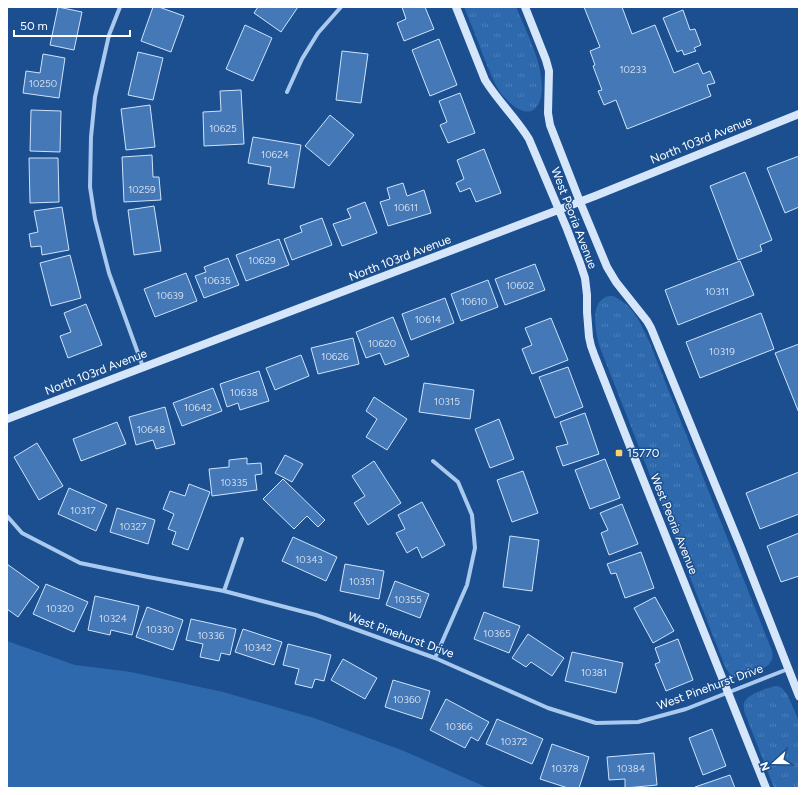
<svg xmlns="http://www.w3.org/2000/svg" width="806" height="795" viewBox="0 0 806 795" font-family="Figtree,sans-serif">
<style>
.grass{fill:#2e69ad}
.park{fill:url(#park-tufts)}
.building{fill:#4478b7;stroke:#cfe3fa}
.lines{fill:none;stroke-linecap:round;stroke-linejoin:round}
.street{stroke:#a9c9ee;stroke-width:4}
.secondary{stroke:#d6e6fa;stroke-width:8}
.poi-dot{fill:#ffd166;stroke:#1b4f8f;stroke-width:1.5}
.labels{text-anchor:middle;stroke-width:3;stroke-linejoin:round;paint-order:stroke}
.number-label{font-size:10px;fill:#d0dded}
.street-label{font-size:12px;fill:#fff;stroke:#1b4f8f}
.poi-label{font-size:12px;fill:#fff;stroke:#1b4f8f;text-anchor:start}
</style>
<defs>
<pattern id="park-tufts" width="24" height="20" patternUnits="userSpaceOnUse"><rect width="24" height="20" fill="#2e69ad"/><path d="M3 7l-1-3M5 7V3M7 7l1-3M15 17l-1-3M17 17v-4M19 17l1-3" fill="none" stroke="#4d80b9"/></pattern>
</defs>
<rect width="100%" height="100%" fill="#1b4f8f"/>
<!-- grass -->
<path class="grass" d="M7,641l68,24 56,7 92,20 91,26 90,33 84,37h-481z"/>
<!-- park -->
<path class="park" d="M464,7h52c11,27 30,61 25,90 -1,5 -4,12 -10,14 -11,3 -21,-8 -28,-15 -9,-11 -13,-25 -19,-38 -6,-17 -13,-34 -20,-51z
M613,296c21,10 27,26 36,45l123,310c1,4 1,8 -2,12 -6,8 -26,13 -35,14l-5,-3 -4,-5 -127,-324c-3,-13 -9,-39 5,-47 3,-2 6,-2 9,-2z
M777,686l5,2 5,6 12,27v67h-25l-30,-77c0,-4 -1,-7 1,-10 3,-7 24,-14 32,-15z"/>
<!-- building -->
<path class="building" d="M58,7l24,5 -8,38 -24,-5z
M153,7h6l25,9 -13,36 -30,-11z
M258,7h40l-17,25 -27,-19z
M402,7h23l9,22 -30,12 -7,-18 9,-4z
M584,7h38l10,27 23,-9 19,48 24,-10 5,11 7,-3 5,12 -8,2 4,11 -84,33 -11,-29 -12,5 -6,-14 4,-1 -9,-24 2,-1 -5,-14 10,-4z
M683,10l7,20 5,-1 6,16 -7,3 2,3 -12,4 -2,-5 -5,2 -14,-34z
M245,25l27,13 -19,43 -27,-12z
M439,39l18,46 -27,11 -18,-46z
M342,51l26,3 -7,49 -25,-3z
M138,52l25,6 -10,42 -25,-5z
M43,54l22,4 -6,40 -36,-5 3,-22 14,2z
M241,90l3,54 -40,2 -1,-34 18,-1 -1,-20z
M460,93l15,40 -27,10 -8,-18 7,-3 -8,-21z
M150,105l5,42 -29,3 -5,-41z
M31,110l30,1 -1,41 -30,-1z
M330,115l24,20 -25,31 -24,-20z
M253,137l48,8 -7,43 -26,-4 3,-17 -23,-4z
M484,149l17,44 -25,9 -6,-14 -10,4 -4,-9 8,-4 -7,-19z
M152,155l1,22h6l2,23 -37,2 -2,-45z
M799,156v51l-14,6 -18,-45z
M29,158h29l1,44 -29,1z
M745,172l27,68 -12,5 2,6 -24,9 -28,-74z
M403,183l4,13 17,-6 7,23 -43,13 -8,-24 10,-3 -3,-11z
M365,202l12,31 -35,13 -9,-22 18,-6 -4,-9z
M154,206l7,45 -27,4 -6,-45z
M62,207l7,43 -27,5 -1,-9 -10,1 -2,-13 9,-2 -4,-21z
M322,218l10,27 -40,15 -8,-21 18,-7 -2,-6z
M279,239l10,26 -43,16 -10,-26z
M70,255l11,43 -30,8 -11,-43z
M228,258l11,27 -35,13 -9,-22 11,-4 -2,-5z
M740,261l14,34 -76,30 -13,-35z
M535,264l10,26 -40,15 -10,-26z
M186,273l11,28 -42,16 -11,-28z
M488,280l10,27 -37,14 -10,-27z
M445,298l9,25 -43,17 -9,-26z
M86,304l16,41 -34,13 -8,-22 11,-4 -7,-19z
M761,313l13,36 -74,29 -14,-36z
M393,317l16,39 -24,9 -5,-12 -14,5 -10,-26z
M551,318l17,42 -36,14 -10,-25 10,-4 -7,-17z
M353,338l6,26 -41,10 -7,-26z
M799,344v69l-24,-60z
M301,355l8,21 -34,14 -9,-22z
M568,367l15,40 -28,11 -16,-41z
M259,371l10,30 -29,9 -2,-7 -11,4 -7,-23z
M424,383l50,7 -4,29 -51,-7z
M213,388l9,23 -40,15 -9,-23z
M374,397l33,22 -20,31 -21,-13 11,-18 -11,-8z
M165,407l10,37 -19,5 -3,-9 -17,5 -7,-28z
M585,413l14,41 -36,12 -7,-19 12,-3 -8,-22z
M499,419l15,40 -24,9 -15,-39z
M117,422l9,22 -45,17 -8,-22z
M37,443l26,43 -24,14 -25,-43z
M285,455l18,9 -11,18 -17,-9z
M247,458v6l14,-1 1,11 -7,1 2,15 -45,6 -3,-27 20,-2v-7z
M605,459l15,39 -30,11 -15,-39z
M374,461l27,42 -33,22 -14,-22 11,-7 -13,-20z
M523,471l15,42 -26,9 -15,-42z
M799,472v42l-39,15 -14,-36z
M283,479l42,41 -7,7 -11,-11 -13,13 -31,-30z
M189,484l21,8 -22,58 -16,-6 4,-12 -8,-3 6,-15 -11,-5 7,-18 15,5z
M69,488l38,17 -11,26 -38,-17z
M422,502l23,43 -23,13 -5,-11 -10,6 -11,-20 9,-4 -7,-14z
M622,504l16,40 -29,11 -8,-22 7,-3 -8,-17z
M117,508l38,12 -7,24 -38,-12z
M799,533v43l-18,6 -14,-36z
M510,536l29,4 -7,51 -29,-4z
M293,537l44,20 -11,24 -44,-20z
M641,552l13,36 -29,10 -9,-25 -5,1 -4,-10z
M7,564l32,23 -21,30 -11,-8z
M345,564l39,7 -5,28 -39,-8z
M395,581l34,13 -9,24 -34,-13z
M46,584l42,18 -14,30 -41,-18z
M95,596l44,10 -7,29 -21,-5 -1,5 -22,-5z
M655,597l19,34 -21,12 -19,-35z
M147,607l36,13 -10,30 -37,-13z
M484,612l36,14 -11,27 -35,-14z
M191,619l45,10 -6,26 -9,-2 -2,8 -19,-4 3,-13 -17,-4z
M243,629l39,13 -8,23 -39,-13z
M528,634l36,24 -12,18 -21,-14 -5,5 -14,-9z
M678,639l15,41 -27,11 -11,-27 5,-2 -5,-14z
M288,644l43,11 -7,26 -9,-2 -3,9 -17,-4 4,-15 -16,-4z
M572,652l51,11 -7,30 -51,-12z
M343,659l34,19 -12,21 -34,-19z
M393,680l37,11 -8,28 -37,-12z
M446,699l43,23 -11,19 -7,-4 -6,11 -35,-18z
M497,719l46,20 -11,25 -46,-20z
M712,729l14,37 -23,9 -14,-37z
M552,744l37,13 -10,31h-11l-28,-9z
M654,753l3,32 -32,3v-9l-16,1 -2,-23z
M730,775l5,13h-40v-1z"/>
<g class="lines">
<!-- street -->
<path class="street" d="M120,7l-11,28 -14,62 -4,40 -1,50 5,32 14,54 34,94
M287,92l15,-33 16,-26 23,-26
M433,461l25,21 14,33 3,33 -8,37 -32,73
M7,516l15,17 58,30 68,14 76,14 92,24 119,43 113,50 48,15 42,-1 48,-13 102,-40
M224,591l18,-52"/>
<!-- secondary -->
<path class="secondary" d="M456,7l29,73c13,21 31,38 44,59l38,90 13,34 5,15 2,17v17l2,25 2,9 4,11 36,92 135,339
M525,7l21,53 3,11 -1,42 2,12 30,77 27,65 9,15 31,39 4,7 90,220 58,148
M7,419l588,-223 204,-82"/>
</g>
<!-- markers -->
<rect class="poi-dot" x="615" y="449" width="8" height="8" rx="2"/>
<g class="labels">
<!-- number labels -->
<g class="number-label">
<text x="633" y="73">10233</text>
<text x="43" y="87">10250</text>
<text x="223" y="132">10625</text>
<text x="275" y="158">10624</text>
<text x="142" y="193">10259</text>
<text x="406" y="211">10611</text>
<text x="262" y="264">10629</text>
<text x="217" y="284">10635</text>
<text x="520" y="289">10602</text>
<text x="717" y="295">10311</text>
<text x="170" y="299">10639</text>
<text x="474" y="305">10610</text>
<text x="428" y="323">10614</text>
<text x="382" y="347">10620</text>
<text x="722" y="355">10319</text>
<text x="335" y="360">10626</text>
<text x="244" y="396">10638</text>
<text x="447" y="405">10315</text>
<text x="198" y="411">10642</text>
<text x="151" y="433">10648</text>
<text x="234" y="486">10335</text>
<text x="83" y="514">10317</text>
<text x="133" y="530">10327</text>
<text x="309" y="563">10343</text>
<text x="362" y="585">10351</text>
<text x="408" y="603">10355</text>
<text x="60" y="612">10320</text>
<text x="113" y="622">10324</text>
<text x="160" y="633">10330</text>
<text x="497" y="637">10365</text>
<text x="211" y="639">10336</text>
<text x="258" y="651">10342</text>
<text x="594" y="676">10381</text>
<text x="407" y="703">10360</text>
<text x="459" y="730">10366</text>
<text x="514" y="745">10372</text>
<text x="565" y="772">10378</text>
<text x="631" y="772">10384</text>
</g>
<!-- street labels -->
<g class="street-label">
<text transform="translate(701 140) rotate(-22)" y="4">North 103rd Avenue</text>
<text transform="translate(574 218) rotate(69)" y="4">West Peoria Avenue</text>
<text transform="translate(400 258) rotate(-21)" y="4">North 103rd Avenue</text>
<text transform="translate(96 372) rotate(-21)" y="4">North 103rd Avenue</text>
<text transform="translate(674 524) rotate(68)" y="4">West Peoria Avenue</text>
<text transform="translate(401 635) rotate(20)" y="4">West Pinehurst Drive</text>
<text transform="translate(710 687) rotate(-20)" y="4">West Pinehurst Drive</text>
</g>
<!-- poi labels -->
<g class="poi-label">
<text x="627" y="457">15770</text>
</g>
</g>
<!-- border -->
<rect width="806" height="795" fill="none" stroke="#ffffff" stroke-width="16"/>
<!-- north arrow -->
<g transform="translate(774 763) rotate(249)" stroke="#1b4f8f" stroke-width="3" paint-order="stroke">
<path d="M0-3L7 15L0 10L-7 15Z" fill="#ffffff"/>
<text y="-6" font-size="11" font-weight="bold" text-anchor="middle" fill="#ffffff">N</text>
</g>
<!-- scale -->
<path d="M14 30v6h116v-6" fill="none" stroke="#ffffff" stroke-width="2"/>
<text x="20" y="30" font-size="12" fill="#ffffff" stroke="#1b4f8f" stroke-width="3" paint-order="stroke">50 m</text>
</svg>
